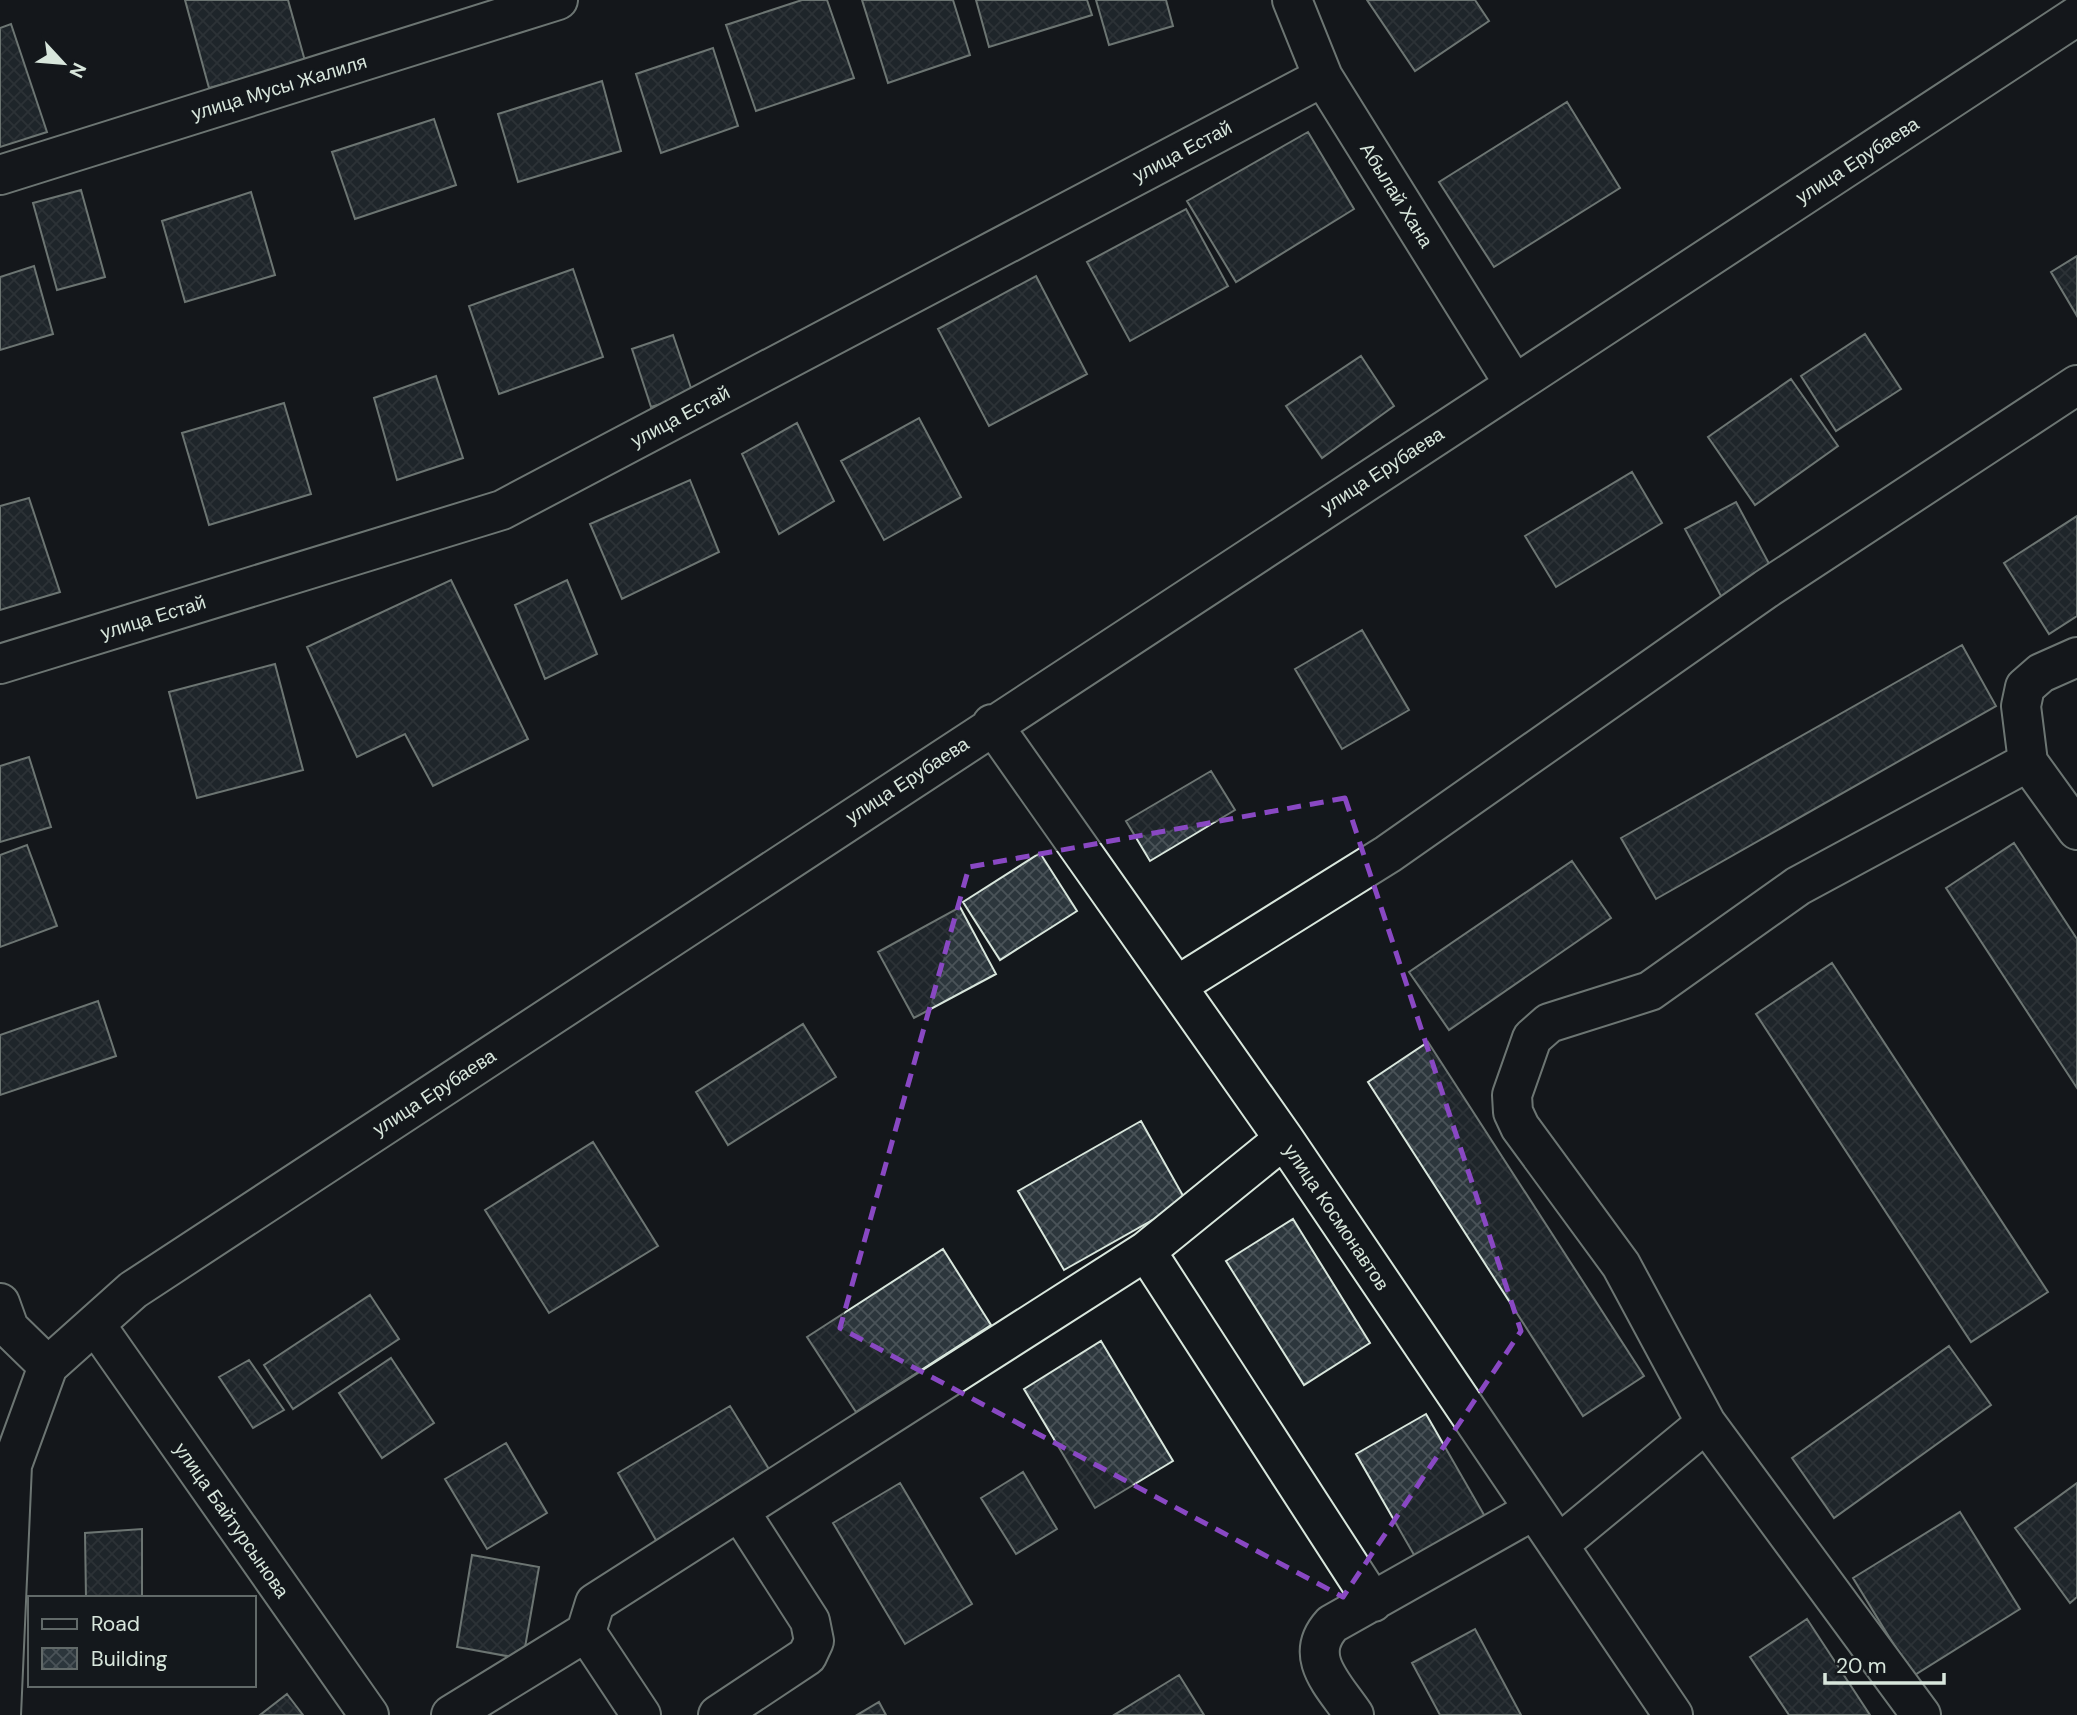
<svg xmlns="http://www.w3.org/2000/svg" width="2077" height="1715" viewBox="0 0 2077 1715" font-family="'DM Sans',sans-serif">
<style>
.building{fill:url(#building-cross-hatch);stroke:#d8e6dc;stroke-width:2}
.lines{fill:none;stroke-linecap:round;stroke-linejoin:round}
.minor-casing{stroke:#d8e6dc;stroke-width:42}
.minor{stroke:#14181c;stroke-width:38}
.marked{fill:none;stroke:#8948c3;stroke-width:5;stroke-dasharray:14 9;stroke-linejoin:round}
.labels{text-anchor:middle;stroke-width:5;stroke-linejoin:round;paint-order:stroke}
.street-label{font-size:19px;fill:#d8e6dc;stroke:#14181c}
</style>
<defs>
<pattern id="building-cross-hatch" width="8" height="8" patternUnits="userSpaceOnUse" patternTransform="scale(1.75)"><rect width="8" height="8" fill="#2c363c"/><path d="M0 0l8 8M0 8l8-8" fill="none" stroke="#4a5358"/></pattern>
</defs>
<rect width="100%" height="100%" fill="#14181c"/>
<!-- building -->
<path class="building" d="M185,0h103l17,61 -96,27z
M802,0h25l27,78 -98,33 -30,-86z
M862,0h91l17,55 -82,28z
M976,0h111l5,15 -103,32z
M1096,0h70l7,26 -64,19z
M1367,0h108l14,21 -74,50z
M11,24l36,108 -47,15v-119z
M713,48l25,78 -77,27 -25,-79z
M602,81l19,70 -103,31 -20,-68z
M1567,102l53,86 -126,79 -55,-85z
M434,119l22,66 -101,34 -23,-67z
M1308,132l46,77 -118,73 -49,-81z
M81,190l24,87 -48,13 -24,-87z
M251,192l24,83 -90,27 -23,-81z
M1186,209l42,77 -98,55 -43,-79z
M2077,256v60l-26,-44z
M34,266l19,68 -53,16v-73z
M573,269l30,88 -104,37 -30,-88z
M1036,276l51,98 -98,52 -51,-97z
M1865,334l36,55 -65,42 -35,-55z
M673,335l20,59 -42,13 -19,-58z
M1361,356l33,50 -72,52 -36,-52z
M436,376l27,82 -66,22 -23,-82z
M1791,379l47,67 -83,59 -47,-68z
M284,403l27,91 -102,31 -27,-92z
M919,418l42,79 -77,43 -43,-79z
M797,423l37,78 -55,33 -37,-80z
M1632,472l30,51 -106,64 -31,-51z
M690,480l29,72 -97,47 -32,-75z
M29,498l31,94 -60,18v-104z
M1736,502l37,69 -51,27 -37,-69z
M2077,516v100l-28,18 -45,-71z
M451,580l77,159 -95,47 -28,-52 -48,23 -50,-110z
M567,580l30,74 -52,25 -30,-74z
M1362,630l47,80 -67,39 -47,-80z
M1962,645l34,61 -340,193 -35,-61z
M275,664l28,106 -106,28 -28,-106z
M29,757l22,70 -51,15v-76z
M1211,771l24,39 -85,51 -24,-40z
M2014,843l63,96v149l-131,-200z
M27,845l30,81 -57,21v-92z
M1040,853l37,58 -77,49 -37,-58z
M1572,861l39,57 -162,112 -40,-58z
M960,907l36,67 -82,44 -36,-66z
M1832,963l216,329 -77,50 -215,-328z
M98,1001l18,55 -116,39v-60z
M803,1024l33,53 -108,68 -32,-53z
M1428,1042l216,334 -61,40 -215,-334z
M1141,1121l45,80 -122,69 -46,-79z
M593,1142l65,104 -109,67 -64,-103z
M1293,1219l77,124 -66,42 -78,-124z
M943,1249l48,76 -135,87 -49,-75z
M370,1295l29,44 -106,70 -29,-44z
M1101,1341l72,120 -78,47 -71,-119z
M1949,1346l42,59 -157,113 -42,-60z
M391,1358l43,65 -52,35 -43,-65z
M249,1360l35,50 -31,18 -34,-51z
M730,1406l42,68 -115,68 -39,-69z
M1426,1414l65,113 -70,40 -65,-113z
M506,1443l41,70 -60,36 -42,-70z
M1023,1472l34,57 -41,25 -35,-56z
M900,1483l72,121 -67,40 -72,-121z
M2077,1483v114l-7,6 -55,-75z
M1960,1512l60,97 -107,67 -60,-98z
M142,1529v69h-56l-1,-65z
M472,1555l67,12 -16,92 -66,-12z
M1807,1619l63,96h-81l-39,-58z
M1475,1629l46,86h-81l-28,-52z
M1179,1675l25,40h-90z
M287,1694l16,21h-43z
M879,1702l7,13h-29z"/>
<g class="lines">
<defs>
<path id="minor" d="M1292,0l31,77 191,307
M0,175l558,-175
M2077,657l-36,16 -16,14 -4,19 7,56 49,68
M0,664l502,-154 821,-433
M992,724l292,415 389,576
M1178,985l210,-131 378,-265 311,-204
M1146,1251l227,351
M0,1303l9,25 39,38
M95,1324l274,391
M1558,1545l148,-122
M586,1632l55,83
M1,1715l11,-250 36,-99 85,-76 1944,-1274
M451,1715l135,-83 9,-29 551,-352 138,-112
M718,1715l89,-59 7,-15 -4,-20 -70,-109
M1354,1715c-20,-30 -52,-58 -22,-91l202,-114
M1921,1715l-215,-292 -85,-158 -101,-138 -7,-15 -1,-17 20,-57 17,-15 101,-32 148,-105 230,-124"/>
</defs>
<!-- minor casing -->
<use href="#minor" class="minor-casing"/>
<!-- minor -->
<use href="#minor" class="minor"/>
</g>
<!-- marked area -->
<path d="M0 0H2077V1715H0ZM1345,798l176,533 -178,266 -503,-269 129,-461z" fill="#14181c" fill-opacity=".55" fill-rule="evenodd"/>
<path class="marked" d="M1345,798l176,533 -178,266 -503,-269 129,-461z"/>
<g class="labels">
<!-- street labels -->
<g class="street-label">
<text transform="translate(279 87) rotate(-17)" y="7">улица Мусы Жалиля</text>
<text transform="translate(1182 151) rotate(-28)" y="7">улица Естай</text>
<text transform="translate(1857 160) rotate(-33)" y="7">улица Ерубаева</text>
<text transform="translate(1397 195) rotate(58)" y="7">Абылай Хана</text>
<text transform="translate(680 416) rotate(-28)" y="7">улица Естай</text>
<text transform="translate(1382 470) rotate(-33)" y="7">улица Ерубаева</text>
<text transform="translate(153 617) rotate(-17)" y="7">улица Естай</text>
<text transform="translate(907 780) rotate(-33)" y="7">улица Ерубаева</text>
<text transform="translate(434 1092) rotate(-33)" y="7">улица Ерубаева</text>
<text transform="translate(1337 1217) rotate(56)" y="7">улица Космонавтов</text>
<text transform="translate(232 1520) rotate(55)" y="7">улица Байтурсынова</text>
</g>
</g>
<!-- legend -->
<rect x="28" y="1596" width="228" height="91" fill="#14181c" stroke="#626a69" stroke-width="2"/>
<rect x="42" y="1619" width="35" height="10" fill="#14181c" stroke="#626a69" stroke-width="2"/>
<text x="91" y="1631" font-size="21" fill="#d8e6dc">Road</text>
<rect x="42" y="1648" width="35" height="21" fill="url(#building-cross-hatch)" stroke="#626a69" stroke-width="2"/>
<text x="91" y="1666" font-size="21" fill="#d8e6dc">Building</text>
<!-- north arrow -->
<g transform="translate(63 63) rotate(116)" stroke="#14181c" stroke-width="5" paint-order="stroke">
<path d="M0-5L12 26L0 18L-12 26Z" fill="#d8e6dc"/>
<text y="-10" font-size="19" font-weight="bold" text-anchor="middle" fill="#d8e6dc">N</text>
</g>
<!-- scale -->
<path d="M1825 1673v10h119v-10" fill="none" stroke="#d8e6dc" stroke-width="3.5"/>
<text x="1836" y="1673" font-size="21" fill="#d8e6dc" stroke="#14181c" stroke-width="5" paint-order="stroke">20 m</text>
</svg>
